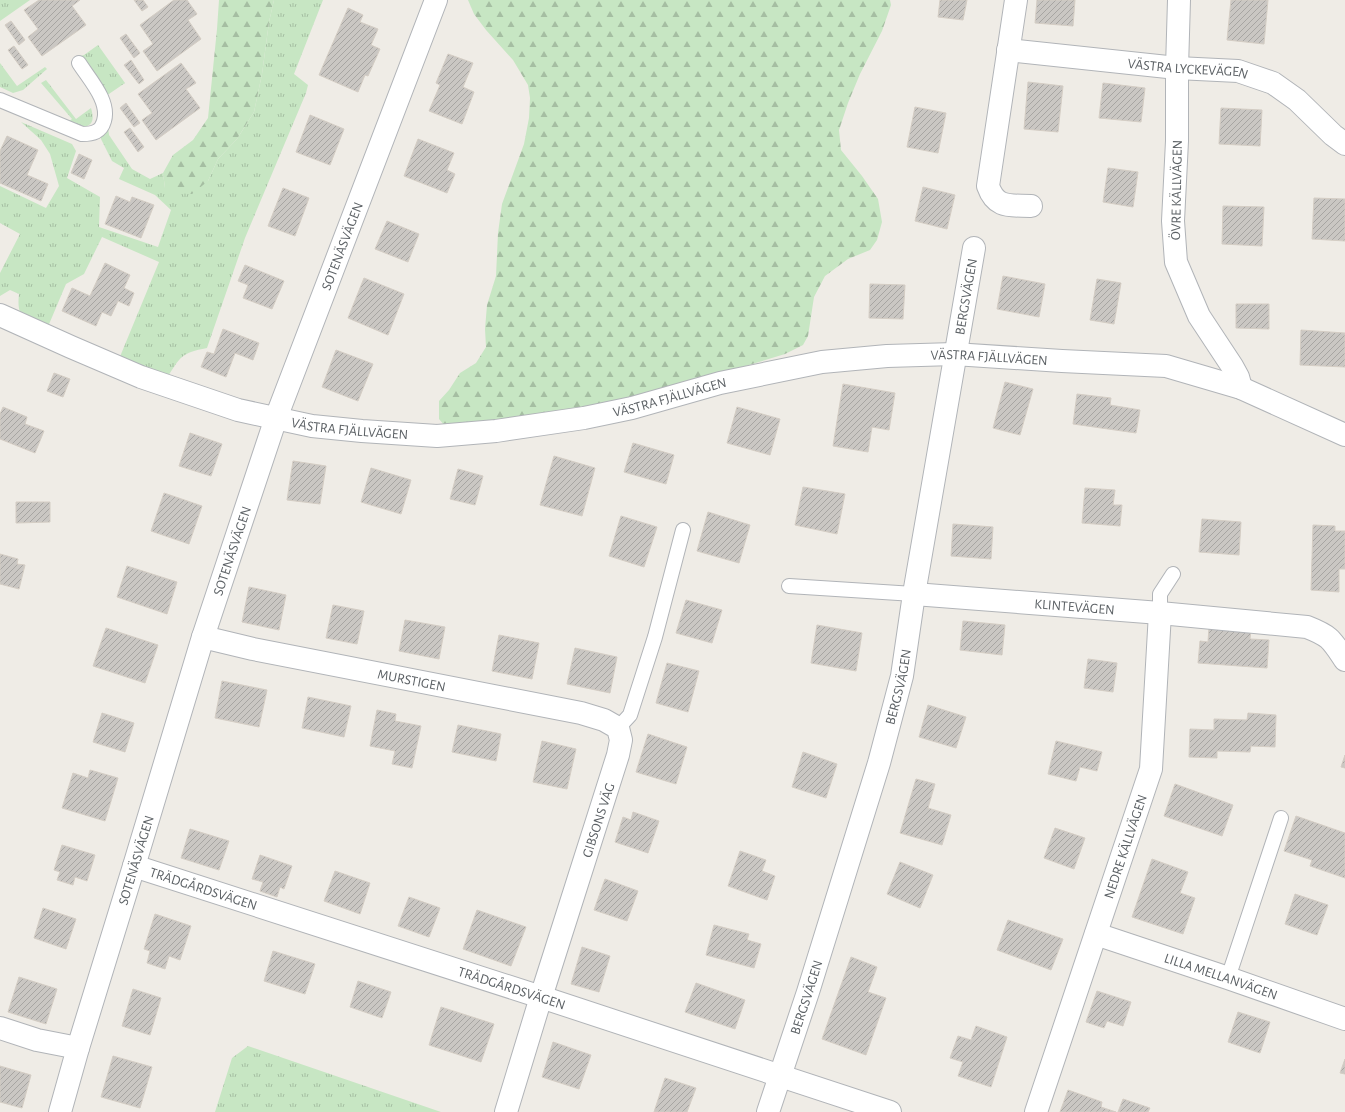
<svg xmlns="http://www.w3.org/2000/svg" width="1345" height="1112" viewBox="0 0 1345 1112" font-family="'Alegreya Sans',sans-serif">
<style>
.grass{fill:url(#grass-tufts)}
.forest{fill:url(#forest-firs)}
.building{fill:url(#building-hatch);stroke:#d4cdc4}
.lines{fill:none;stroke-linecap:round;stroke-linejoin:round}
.lane-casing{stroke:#b1b4b8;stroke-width:16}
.street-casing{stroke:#b1b4b8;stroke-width:24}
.lane{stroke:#fff;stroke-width:14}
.street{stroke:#fff;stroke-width:22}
.labels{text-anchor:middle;stroke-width:3.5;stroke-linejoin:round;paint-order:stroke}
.street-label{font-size:14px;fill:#5d6266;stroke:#fff}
</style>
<defs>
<pattern id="grass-tufts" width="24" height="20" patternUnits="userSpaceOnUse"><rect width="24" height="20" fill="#c7e6c3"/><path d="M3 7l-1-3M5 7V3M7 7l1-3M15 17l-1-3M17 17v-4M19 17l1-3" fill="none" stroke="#a5bea2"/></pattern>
<pattern id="forest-firs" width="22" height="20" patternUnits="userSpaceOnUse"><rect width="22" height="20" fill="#c7e6c3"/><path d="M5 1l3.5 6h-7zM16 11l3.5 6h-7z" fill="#a5bea2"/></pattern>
<pattern id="building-hatch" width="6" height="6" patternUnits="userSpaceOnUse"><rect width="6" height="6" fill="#cac7c3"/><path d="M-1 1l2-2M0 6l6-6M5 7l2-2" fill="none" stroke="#a7a5a2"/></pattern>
</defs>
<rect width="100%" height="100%" fill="#efece6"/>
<!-- grass -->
<path class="grass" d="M0,0h30l-30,21z
M274,0h49l-29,74 14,11 -2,8 -61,145 -38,110c-26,5 -26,8 -40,30l-48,-19 40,-97 -57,-25 -18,37 -18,10 -19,45c-21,-9 -31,-9 -28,-35l-9,-4 -10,6v-23l20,-39 -20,-11v-37l46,22 13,-22 -9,-32 -9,-14 -20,-18 51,22 4,7 -9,27 33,19 -1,30 59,20 13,-37 -16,-15 -36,-16 5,-11 -12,-7 -11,-22v-9l7,-4 1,9 23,34 18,10 13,-6 2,15 43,-7 10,-22 19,-20 17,-27 8,-38 7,-52z
M98,45l27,38 -19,13 -29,-39 7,-2z
M0,63l17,23 28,-19 2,2 -24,21 -10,3 -13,-6z
M46,80l30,39 15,-11c6,20 -5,19 -21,20l-1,-7 3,-2 -31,-36z
M248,1046l193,66h-226l17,-54z"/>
<!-- forest -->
<path class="forest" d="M219,0h55l-5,22 -7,52 -8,38 -17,27 -19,20 -10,22 -16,13 -16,-1 -11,-5 -2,-15 10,-18 20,-15 15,-22 9,-89z
M468,0h422l1,5 -9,26 -22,43 -12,29 -9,27 2,20 21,26 16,23 4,23 -5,18 -7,10 -22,9 -23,17 -11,21 -6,39 -5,9 -18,9 -36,11 -176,52 -128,9 -6,-7v-18l10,-11 11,-17 16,-10 10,-16 -1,-18 2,-24 9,-29 2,-43 4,-29 22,-60 5,-26 1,-20 -2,-13 -15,-25 -27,-30 -12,-16z"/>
<!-- building -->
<path class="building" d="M39,0h41l-8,6 14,19 -44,31 -14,-19 10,-8 -14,-19z
M134,0h9l5,7 -6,4z
M174,0h13l10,14 -9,6 13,19 -44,32 -14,-20 10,-7 -13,-19z
M940,0h27l-4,20 -25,-3z
M1037,0h38l-2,26 -38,-3z
M1231,0h37l-4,44 -37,-4z
M348,8l15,7 -3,7 18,7 -7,16 9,4 -12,27 -3,-1 -7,17 -39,-17z
M11,21l14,19 -6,5 -14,-20z
M126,34l14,19 -6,5 -14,-20z
M14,46l14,19 -6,4 -14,-19z
M448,54l25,9 -10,24 11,5 -12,32 -33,-13 11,-26 -4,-2z
M131,60l13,20 -5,4 -15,-19z
M181,63l15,20 -10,6 14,19 -44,32 -14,-20 10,-7 -14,-19z
M1028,82l35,4 -5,46 -34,-3z
M1103,83l42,5 -4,34 -42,-4z
M126,103l14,20 -6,4 -14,-19z
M915,107l31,6 -8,40 -31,-6z
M1221,108l41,2 -2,36 -41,-2z
M310,115l34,14 -14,36 -34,-13z
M130,128l14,19 -6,5 -14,-20z
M7,136l31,14 -11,25 21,9 -7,17 -41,-18v-32z
M418,139l36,14 -7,17 8,4 -8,19 -43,-17z
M79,154l13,6 -8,19 -13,-6z
M1108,168l30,4 -5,35 -30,-5z
M923,187l32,8 -8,34 -32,-8z
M283,188l26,10 -14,38 -27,-10z
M116,196l14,6 2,-5 22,8 -13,33 -36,-14z
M1314,198l31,1v42l-33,-2z
M1223,206l41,1 -2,39 -40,-2z
M387,221l32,13 -11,28 -33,-13z
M105,263l25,12 -6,13 10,5 -5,13 -11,-5 -7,15 -9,-4 -6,14 -34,-15 10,-23 18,8z
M245,265l39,16 -12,28 -29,-11 5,-13 -10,-4z
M1003,276l42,8 -6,33 -42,-8z
M364,278l40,16 -16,41 -40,-17z
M1097,279l24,4 -7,41 -24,-4z
M870,284l35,1 -2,34 -34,-1z
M1236,304h33v25l-33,-1z
M223,329l36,14 -6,17 -18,-7 -9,24 -25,-10 6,-15 7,2z
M1301,330l44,3v34l-45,-2z
M336,350l37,14 -15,37 -36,-14z
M54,373l16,6 -7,18 -16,-6z
M1005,382l28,7 -13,46 -27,-7z
M843,384l52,9 -6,37 -17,-3 -4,25 -35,-6z
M1077,394l34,4 -1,7 30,5 -4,23 -63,-9z
M3,407l24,10 -2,7 19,7 -9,22 -35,-14v-25z
M737,407l43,12 -10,36 -43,-12z
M190,433l32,11 -11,32 -32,-10z
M633,443l41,12 -8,29 -42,-12z
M554,456l41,12 -13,48 -42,-11z
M293,461l33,5 -6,38 -33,-4z
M371,468l40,12 -10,34 -40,-12z
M458,469l25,7 -8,29 -25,-6z
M803,487l42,7 -8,40 -42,-9z
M1085,488l30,2 -2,15h9l-2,21 -38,-3z
M164,493l38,13 -13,38 -38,-13z
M16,502h34v20l-34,1z
M708,512l42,13 -11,38 -42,-12z
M621,516l36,11 -13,40 -35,-11z
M1202,519l39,3 -2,33 -40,-3z
M953,524l40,3 -2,32 -40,-3z
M1313,525l22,1v5h10v38h-6v23l-28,-2z
M0,554l18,5 -1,5 8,1 -6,24 -19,-5z
M127,566l50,16 -10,32 -50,-17z
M249,587l37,8 -7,35 -37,-8z
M686,600l36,10 -10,33 -36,-10z
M333,605l31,6 -7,33 -31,-6z
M405,620l40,7 -6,32 -40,-8z
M963,621l42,4 -3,30 -42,-5z
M817,625l45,8 -6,38 -45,-8z
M1209,627l42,3 -1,9 19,1 -2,28 -69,-5 2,-22 8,1z
M106,628l52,17 -13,38 -52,-17z
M499,635l40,8 -7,36 -40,-8z
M575,648l42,9 -7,36 -43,-9z
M1088,659l29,4 -4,29 -29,-4z
M667,663l32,8 -11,41 -32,-9z
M222,681l45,9 -8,37 -44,-9z
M308,697l43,9 -7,31 -42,-9z
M928,705l38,12 -10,31 -37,-11z
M377,710l19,4 -1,7 26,5 -9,42 -20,-4 3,-13 -25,-5z
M102,713l32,10 -9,29 -32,-10z
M1248,713l28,2 -1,32 -24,-1 -1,6 -33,-1v7l-28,-1 1,-28 24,1v-11l33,1z
M458,725l43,9 -5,27 -44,-9z
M648,734l39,13 -11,37 -40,-12z
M542,741l34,8 -9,40 -34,-7z
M1056,741l46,11 -5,19 -17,-4 -4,14 -28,-7z
M803,752l34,12 -11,34 -34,-11z
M1345,755v13l-4,-1z
M90,770l28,8 -13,43 -43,-13 11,-35 15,5z
M916,779l19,5 -7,24 23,7 -9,30 -42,-12z
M1175,784l58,21 -11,31 -58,-20z
M633,812l26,9 -11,32 -33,-11 8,-25 8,3z
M1296,816l49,17v45l-35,-12 2,-6 -28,-9z
M1055,828l30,10 -11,31 -30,-11z
M190,829l39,12 -10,29 -38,-12z
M62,845l33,10 -8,26 -12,-4 -2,8 -16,-5 3,-8 -6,-2z
M740,851l26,9 -4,11 13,5 -8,24 -39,-14z
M260,855l32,11 -8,23 -4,-2 -3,10 -17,-6 3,-9 -11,-3z
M1152,859l36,13 -8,21 15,5 -12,36 -51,-17z
M900,862l33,13 -13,33 -33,-14z
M335,871l35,12 -10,31 -36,-13z
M605,879l33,12 -11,30 -33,-11z
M1295,894l33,11 -11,30 -32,-11z
M409,897l31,11 -11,29 -31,-11z
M43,908l33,11 -10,30 -32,-11z
M477,910l49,17 -15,39 -48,-17z
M155,914l36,12 -11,34 -11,-4 -4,13 -18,-6 3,-12 -6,-2z
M1008,920l55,19 -12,31 -54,-20z
M714,925l35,9 -2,6 14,4 -7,24 -48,-13z
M582,947l28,9 -11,36 -28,-8z
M273,951l42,13 -10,30 -41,-13z
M851,957l26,10 -9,25 18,6 -20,57 -44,-16z
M19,977l38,12 -11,35 -38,-12z
M358,981l33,11 -9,26 -32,-11z
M696,983l49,17 -10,29 -50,-17z
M133,989l28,9 -11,37 -28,-9z
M1097,991l34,11 -8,24 -16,-5 -3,7 -18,-6z
M441,1007l53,17 -13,38 -52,-17z
M1238,1012l32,10 -10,31 -32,-11z
M976,1026l31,11 -16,50 -33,-11 5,-14 -13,-4 8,-22 13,4z
M553,1042l38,13 -12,34 -37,-12z
M113,1056l39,11 -12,41 -39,-11z
M1345,1059v15l-5,-1z
M0,1066l31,9 -9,33 -22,-6z
M665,1078l31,10 -9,24h-33z
M1068,1090l34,12 -1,5 15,5h-56z
M1123,1099l27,9 -2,4h-30z"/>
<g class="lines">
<defs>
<path id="lane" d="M0,100l82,34c11,0 19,-2 22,-13 6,-20 -15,-42 -25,-58
M789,586l125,8
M1160,613v-19l13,-20
M618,728l12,-13 25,-78 28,-107
M1228,978l53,-160"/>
<g id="street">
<path d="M1016,0l-28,186c8,23 22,19 43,20"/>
<path d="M1179,0l-2,68v73l-4,80 3,41 23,54 33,50 6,11 3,11"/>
<path id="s1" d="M1008,50l169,18 61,3 35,12 24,17 36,35 12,9"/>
<path id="s2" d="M0,315l71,32 70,30 97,33 74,16 50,5 75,5 59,-5 88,-13 48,-10 88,-25 102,-21 65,-6 67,-2 108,7 104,5 75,22 104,47"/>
<path id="s3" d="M914,594l246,19 147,14c23,9 24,12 38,33"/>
<path id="s4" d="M203,637l50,12 328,64 23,7 14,8 3,12 -3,15 -77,242 -35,115"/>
<path id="s5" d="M134,866l407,131 349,115"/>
<path id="s6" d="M1096,934l132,44 117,41"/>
<path d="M0,1028l37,12 41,8"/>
<path id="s7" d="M60,1112l18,-64 56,-182 69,-229 73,-219 160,-418"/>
<path id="s8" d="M768,1112l40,-120 71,-229 23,-87 12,-82 60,-346"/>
<path id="s9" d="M1036,1112l115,-343 9,-156"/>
</g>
</defs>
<!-- lane casing -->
<use href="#lane" class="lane-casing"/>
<!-- street casing -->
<use href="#street" class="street-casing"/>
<!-- lane -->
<use href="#lane" class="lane"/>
<!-- street -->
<use href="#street" class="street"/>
</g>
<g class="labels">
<!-- street labels -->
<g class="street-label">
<text dy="5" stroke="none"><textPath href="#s1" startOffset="181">VÄSTRA LYCKEVÄGEN</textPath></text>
<text transform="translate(1176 190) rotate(-89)" y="5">ÖVRE KÄLLVÄGEN</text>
<text dy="5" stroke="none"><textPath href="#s7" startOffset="911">SOTENÄSVÄGEN</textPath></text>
<text dy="5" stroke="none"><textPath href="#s8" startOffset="841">BERGSVÄGEN</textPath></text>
<text dy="5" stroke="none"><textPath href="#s2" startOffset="1018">VÄSTRA FJÄLLVÄGEN</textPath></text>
<text dy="5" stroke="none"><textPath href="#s2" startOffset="694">VÄSTRA FJÄLLVÄGEN</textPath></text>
<text dy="5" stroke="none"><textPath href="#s2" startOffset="370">VÄSTRA FJÄLLVÄGEN</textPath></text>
<text dy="5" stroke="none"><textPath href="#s7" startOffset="587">SOTENÄSVÄGEN</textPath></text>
<text dy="5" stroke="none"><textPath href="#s3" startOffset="161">KLINTEVÄGEN</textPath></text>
<text dy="5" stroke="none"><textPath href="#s4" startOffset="213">MURSTIGEN</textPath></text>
<text dy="5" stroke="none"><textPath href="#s8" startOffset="445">BERGSVÄGEN</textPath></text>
<text transform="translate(598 820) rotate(-72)" y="5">GIBSONS VÄG</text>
<text dy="5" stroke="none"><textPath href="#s9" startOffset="280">NEDRE KÄLLVÄGEN</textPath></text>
<text dy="5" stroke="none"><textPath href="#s7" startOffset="263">SOTENÄSVÄGEN</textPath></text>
<text dy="5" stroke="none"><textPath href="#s5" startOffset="73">TRÄDGÅRDSVÄGEN</textPath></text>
<text dy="5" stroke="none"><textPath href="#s6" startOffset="132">LILLA MELLANVÄGEN</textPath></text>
<text dy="5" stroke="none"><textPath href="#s5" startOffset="397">TRÄDGÅRDSVÄGEN</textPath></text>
<text dy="5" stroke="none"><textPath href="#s8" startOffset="121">BERGSVÄGEN</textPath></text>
</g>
</g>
</svg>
